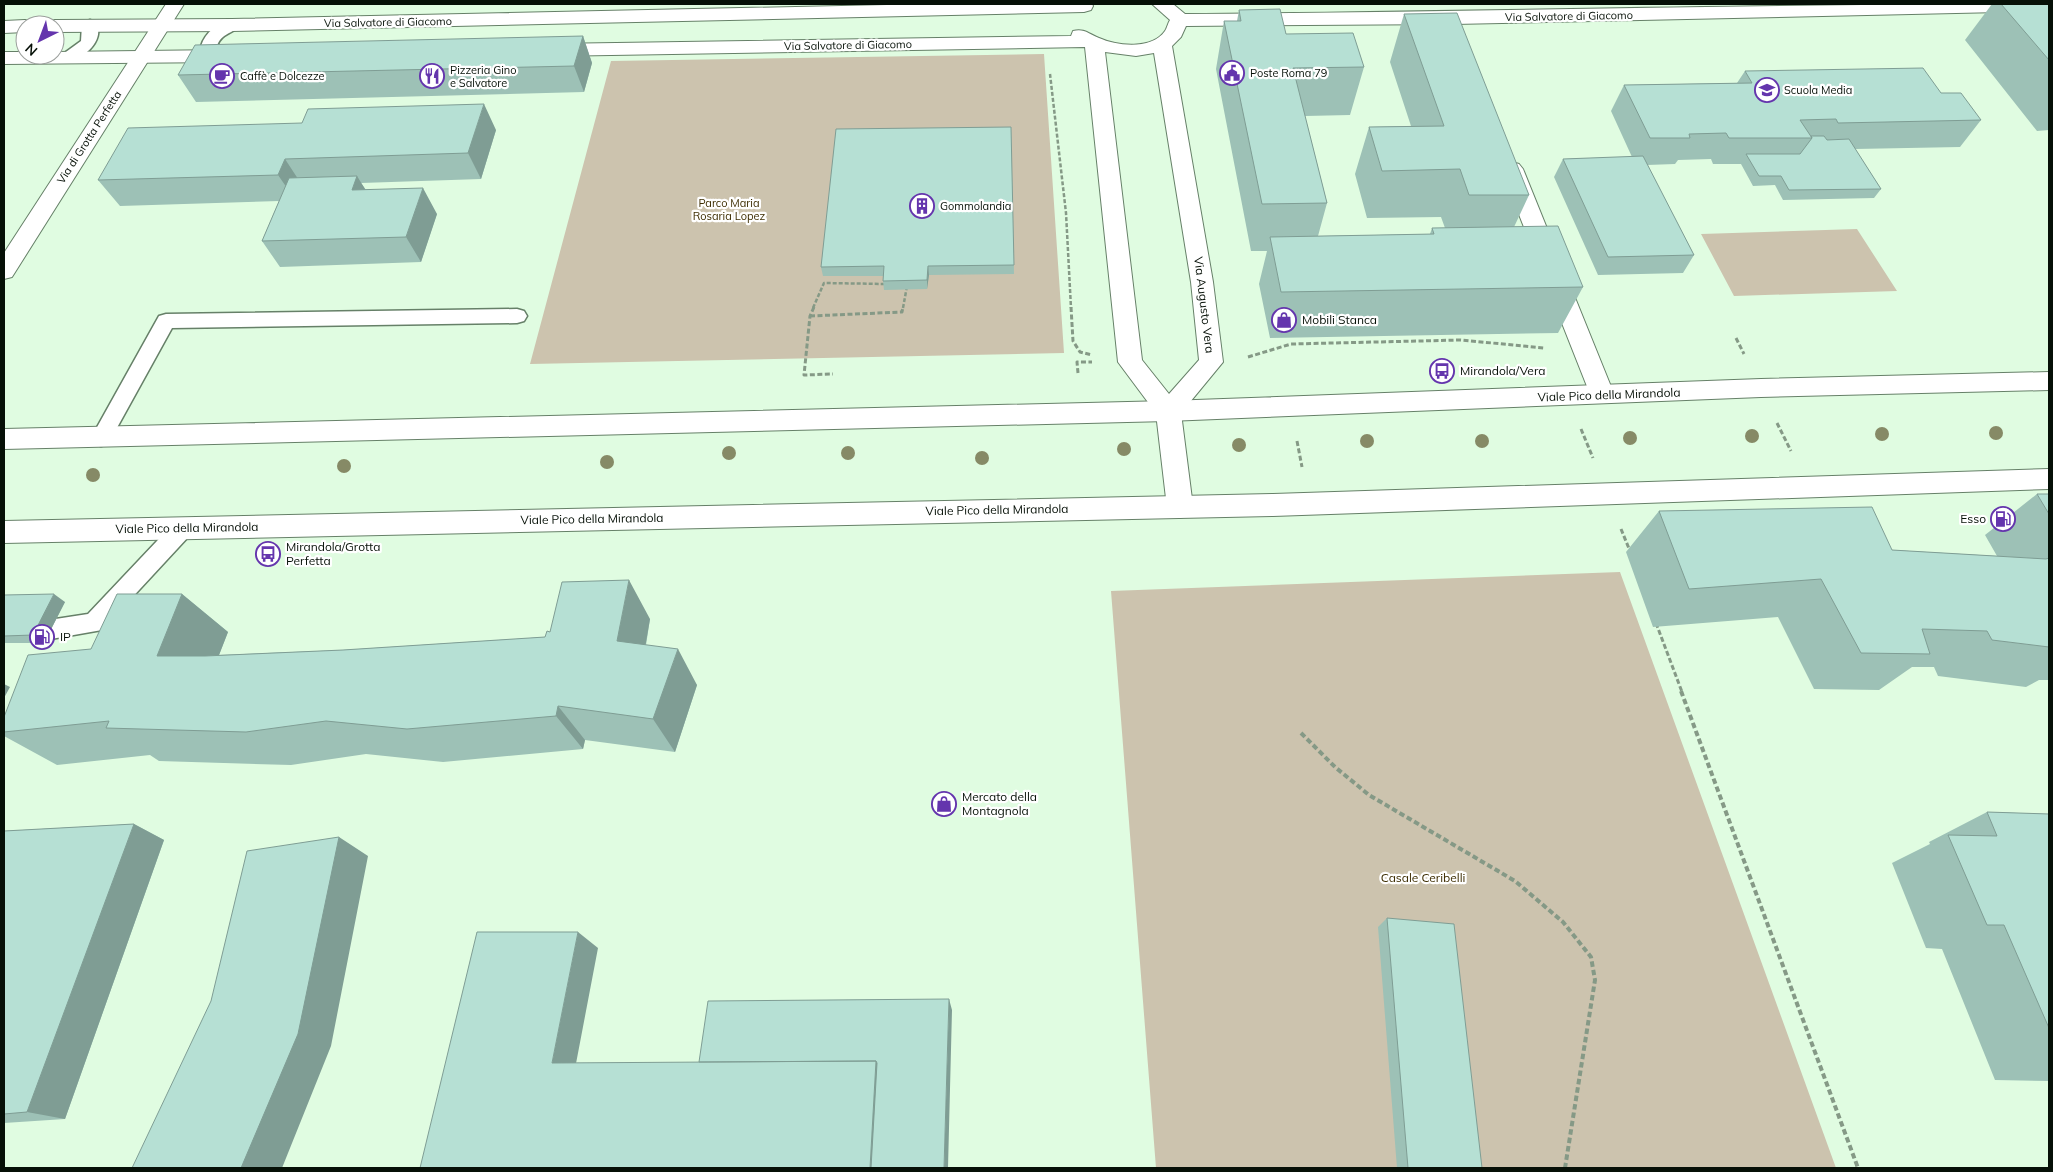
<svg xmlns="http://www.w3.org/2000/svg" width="2053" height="1172" viewBox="0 0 2053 1172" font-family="Mulish,sans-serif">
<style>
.green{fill:#ccc3ae}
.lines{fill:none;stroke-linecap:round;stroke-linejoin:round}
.service-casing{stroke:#668068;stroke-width:3}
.minor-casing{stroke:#668068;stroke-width:2}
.tertiary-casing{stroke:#668068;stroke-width:2}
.path-far2{stroke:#859986;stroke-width:2.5;stroke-dasharray:4 2;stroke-linecap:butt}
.path-far1{stroke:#859986;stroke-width:3;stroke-dasharray:5 2.5;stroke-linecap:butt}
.path{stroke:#859986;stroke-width:4;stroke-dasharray:5.5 3;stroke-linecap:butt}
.service{fill:#fff;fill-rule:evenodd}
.minor{fill:#fff;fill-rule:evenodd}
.tertiary{fill:#fff;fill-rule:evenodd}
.tree{fill:#868a66}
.wall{fill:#9dc1b6}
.shaded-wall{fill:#7f9d94}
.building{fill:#b6e0d4;stroke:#7f9d94}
.labels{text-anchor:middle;stroke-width:4.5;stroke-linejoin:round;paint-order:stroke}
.far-street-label{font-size:11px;fill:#061007;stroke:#fff}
.far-poi-label{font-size:11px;fill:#061007;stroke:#fff;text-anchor:start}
.far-park-label{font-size:11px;fill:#3c2c01;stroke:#fff}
.street-label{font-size:12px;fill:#061007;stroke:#fff}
.poi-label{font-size:12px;fill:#061007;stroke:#fff;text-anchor:start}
.park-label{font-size:12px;fill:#3c2c01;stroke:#fff}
</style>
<rect width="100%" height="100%" fill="#e0fce1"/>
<!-- green -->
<path class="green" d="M1044,54l20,299 -534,11 81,-303z
M1857,229l40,62 -163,5 -33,-62z
M1620,572l216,596h-680l-45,-577z"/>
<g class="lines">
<defs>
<path id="service" d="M90,20l5,2c13,18 -16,43 -34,38l-2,-3 22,-16 1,-16 3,-3z
M232,20l5,2 3,3c-7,9 -19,8 -23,21l8,10 -2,3c-12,3 -16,-4 -22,-13 5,-15 16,-22 31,-26z
M517,309l7,2 3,5 -3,5 -7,2 -345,5 -64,116 -7,2 -7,-2 -3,-6 68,-122 7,-2z
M182,520l8,3 3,6 -3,6 -88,95 -68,12 -30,-14v-24l32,18 52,-8 86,-91z"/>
<path id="minor" d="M932,4h160l1,2 -2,4 -7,2 -852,19 -177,1v-7h-9l2,-3 7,-2 177,-1z
M1152,4h21l12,10c288,-2 576,-10 864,-10v7l-595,13 -268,2 -5,11 -9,9 41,236 10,80 -42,51 12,94 -4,8 -9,3 -9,-3 -4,-8 -11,-94 -38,-51 -33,-315 -535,9 -7,-2 -3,-4 3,-4 7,-2 521,-8 2,-5c11,-3 16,3 26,7 18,8 53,12 66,-7 2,-3 3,-8 5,-11zM1105,52l31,4 18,-3 37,229 8,78 -30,34 -27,-34z
M25,20l7,2 2,3h-9v7l-21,1v-12z
M225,50l7,2 3,4 -3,4 -7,2 -221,2v-12h21v3h30v-3z
M1512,162l7,2 4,5 91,225 -3,7 -9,2 -9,-2 -3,-7 -89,-225 4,-5z"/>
<path id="tertiary" d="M166,4h18l-172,273 -8,2v-26z
M2049,372v18l-288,7 -593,24 -1164,28v-20l1164,-28 593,-22z
M2049,469v20l-776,27 -1269,27v-22l1269,-27z"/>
</defs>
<!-- service casing -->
<use href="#service" class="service-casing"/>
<!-- minor casing -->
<use href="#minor" class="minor-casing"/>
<!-- tertiary casing -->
<use href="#tertiary" class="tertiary-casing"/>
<!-- path-far2 -->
<path class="path-far2" d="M1050,74l16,139 5,95
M813,308l11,-25 62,1
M903,308l4,-22"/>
<!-- path-far1 -->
<path class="path-far1" d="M814,307l-4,9 -6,59 29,-1
M1071,307l2,34 7,11 12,3
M810,316l92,-4 1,-5
M1736,338l8,16
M1248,357l43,-13 170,-4 83,8
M1078,373l-1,-11h15
M1777,423l14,28
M1581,429l12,29
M1297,441l5,26
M1621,529l9,22
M1656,623l26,69"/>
<!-- path -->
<path class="path" d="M1681,691l177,477
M1301,733l34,34 34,28 146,86 48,41 28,35 4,23 -30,188"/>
<!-- service -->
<use href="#service" class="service"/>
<!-- minor -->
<use href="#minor" class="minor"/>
<!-- tertiary -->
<use href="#tertiary" class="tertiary"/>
</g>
<!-- trees -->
<g class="tree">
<circle cx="1996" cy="433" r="7"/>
<circle cx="1882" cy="434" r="7"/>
<circle cx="1752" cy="436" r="7"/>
<circle cx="1630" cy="438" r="7"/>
<circle cx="1367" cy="441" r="7"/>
<circle cx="1482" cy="441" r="7"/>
<circle cx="1239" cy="445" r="7"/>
<circle cx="1124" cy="449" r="7"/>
<circle cx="729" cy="453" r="7"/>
<circle cx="848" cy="453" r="7"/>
<circle cx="982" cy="458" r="7"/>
<circle cx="607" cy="462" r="7"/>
<circle cx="344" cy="466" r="7"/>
<circle cx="93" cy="475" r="7"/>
</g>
<!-- wall -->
<path class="wall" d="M4,4h63l-63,1z
M1992,4h57v126l-12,1 -72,-91z
M1239,10l47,24 78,33 -14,48 -45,1 22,87 -9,33 112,-2 2,-6h13l-4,-11 -74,1 -12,-44 14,-47 42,-1 -21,-64 14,-48 125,181 -15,32 69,60 -25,46 -288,5 -11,-54 8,-33h-16l-35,-182 8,-48h13z
M583,36l9,27 -8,29 -388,10 -18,-27z
M1745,71l196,22 40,27 -21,27 -105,2 26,40 -7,9 -91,2 -8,-15 -22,1 -12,-22h-28l-2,-5 -33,1 -3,4 -28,1 47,90 -11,18 -85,2 -44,-98 9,-18 69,-2 -21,-46 13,-26 113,-2z
M1011,127l3,147 -85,1 -2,14 -43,1 -1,-9v-5h-60l-2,-9z
M496,130l-15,49 -120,4 5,7 71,24 -16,48 -141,5 -18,-26 17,-40 -159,5 -22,-26z
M2037,494h12v186h-10l-13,7 -88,-11 -4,-9h-22l-33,23 -65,-1 -36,-72 -125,10 -27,-75 33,-41 233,39 105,6 -12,-21z
M182,594l46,38 -9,23 124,-5 202,-13 5,-5 100,-13 -4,26 51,40 -22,67 -90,-12 -2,9 -140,13 -77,-8 -75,11 -132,-4 -9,-6 -93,10 -53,-29v-19l87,-68z
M4,595l61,7 -21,41h-40z
M1987,812l62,2v267l-54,-1 -53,-131 -16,-1 -34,-85 38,-19 -1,-2z
M134,824l30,16 -99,279 -61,4v-292z
M1387,918l95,250h-85l-19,-241z"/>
<!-- shaded-wall -->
<path class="shaded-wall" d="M583,36l9,27 -8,29 -10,-26z
M484,104l12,26 -15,49 -13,-26z
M285,159l17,26 -6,16 -18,-26z
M357,176l16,26 -21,-12z
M423,188l14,26 -16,48 -15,-25z
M928,266l1,9 -2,14v-9z
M629,580l21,39 -10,58 -23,-36z
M54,594l11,8 -21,41 -11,-8z
M182,594l46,38 -23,59 -48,-35z
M678,649l19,36 -22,67 -22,-33z
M4,684l6,3 -6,11z
M558,706l27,34 -2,9 -27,-33z
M134,824l30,16 -99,279 -38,-7z
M339,837l29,19 -37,190 -49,122h-41z
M578,932l20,16 -24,126 -22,-11z
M949,999l3,11 -4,158h-4z
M876,1061l7,11 -5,96h-8z"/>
<!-- building -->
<path class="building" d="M2001,4h48v56z
M1280,9l6,25 67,-1 11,34 -71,1 34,135 -65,1 -38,-183h17l-2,-11z
M1457,13l72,182h-60l-9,-26 -78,2 -13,-44 75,-1 -40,-112z
M583,36l-9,30 -396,9 17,-30z
M1923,68l18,25h20l20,27 -143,3 -2,-4 -36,1 12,18h-83l-3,-5 -37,1 1,4h-40l-26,-53 128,-2 -7,-12z
M484,104l-16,49 -183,6 -7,16 -180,5 30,-52 174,-5 6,-14z
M1011,127l3,138 -86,1 -1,14 -44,1 1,-15 -63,1 15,-138z
M1811,136h13l3,4 22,-1 32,50 -92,1 -8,-14h-22l-13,-22h54l12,-16z
M1643,156l51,99 -86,2 -45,-98z
M357,176l-5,14 71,-2 -17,49 -144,4 27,-63z
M1558,226l25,61 -302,5 -11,-55 164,-3 -2,-6z
M2037,494h12v20z
M1872,507l20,43 154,9 3,-1v89l-57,-7 -5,-9 -65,-2 8,25 -69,-1 -40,-74 -132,10 -30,-78z
M629,580l-12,61 61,8 -25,70 -95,-13 -2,10 -149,13 -81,-8 -80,11 -140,-4 3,-7 -105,11v-15l24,-62 63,-6 26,-55h65l-25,62h48l138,-6 202,-13 2,-6 3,1 12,-50z
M54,594l-21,41 -29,1v-41z
M1987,812l62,2v214l-45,-103h-17l-39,-90 49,1z
M134,824l-107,288 -23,2v-283z
M339,837l-41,197 -57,134h-109l79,-167 36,-150z
M1387,918l67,6 28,244h-74z
M477,932h101l-26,131 324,-2 -6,107h-450z
M949,999l-5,169h-73l6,-105 -1,-2 -177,1 9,-61z"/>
<!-- icons -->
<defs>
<symbol id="civic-ring" viewBox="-11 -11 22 22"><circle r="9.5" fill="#fff" stroke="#6435ad" stroke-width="1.5"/><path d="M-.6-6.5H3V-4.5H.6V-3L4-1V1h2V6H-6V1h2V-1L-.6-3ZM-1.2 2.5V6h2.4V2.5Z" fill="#6435ad"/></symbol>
<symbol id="cafe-ring" viewBox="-11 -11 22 22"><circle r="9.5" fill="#fff" stroke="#6435ad" stroke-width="1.5"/><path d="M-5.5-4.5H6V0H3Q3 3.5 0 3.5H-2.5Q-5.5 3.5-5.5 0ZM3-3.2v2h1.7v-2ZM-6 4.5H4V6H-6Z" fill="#6435ad"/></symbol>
<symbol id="restaurant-ring" viewBox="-11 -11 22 22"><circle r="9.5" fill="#fff" stroke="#6435ad" stroke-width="1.5"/><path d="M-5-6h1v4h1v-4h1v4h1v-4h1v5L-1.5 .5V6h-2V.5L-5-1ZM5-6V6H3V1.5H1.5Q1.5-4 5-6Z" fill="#6435ad"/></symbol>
<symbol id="school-ring" viewBox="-11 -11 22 22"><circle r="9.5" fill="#fff" stroke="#6435ad" stroke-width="1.5"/><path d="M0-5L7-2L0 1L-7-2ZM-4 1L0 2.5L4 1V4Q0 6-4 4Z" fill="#6435ad"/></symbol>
<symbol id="building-ring" viewBox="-11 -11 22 22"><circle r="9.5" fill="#fff" stroke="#6435ad" stroke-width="1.5"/><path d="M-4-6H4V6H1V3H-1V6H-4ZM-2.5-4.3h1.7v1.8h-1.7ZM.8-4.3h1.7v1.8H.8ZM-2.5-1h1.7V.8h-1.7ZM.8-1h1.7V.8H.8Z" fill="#6435ad"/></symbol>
<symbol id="shop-ring" viewBox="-11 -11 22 22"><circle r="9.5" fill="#fff" stroke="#6435ad" stroke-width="1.5"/><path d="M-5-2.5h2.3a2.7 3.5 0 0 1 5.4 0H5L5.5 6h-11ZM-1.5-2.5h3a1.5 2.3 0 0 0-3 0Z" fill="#6435ad"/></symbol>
<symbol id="bus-ring" viewBox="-11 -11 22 22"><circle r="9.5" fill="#fff" stroke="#6435ad" stroke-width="1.5"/><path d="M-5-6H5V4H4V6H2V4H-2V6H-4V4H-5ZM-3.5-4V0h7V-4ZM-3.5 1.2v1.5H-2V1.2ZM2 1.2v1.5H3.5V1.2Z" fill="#6435ad"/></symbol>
<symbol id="fuel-ring" viewBox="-11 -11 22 22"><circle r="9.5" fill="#fff" stroke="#6435ad" stroke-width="1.5"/><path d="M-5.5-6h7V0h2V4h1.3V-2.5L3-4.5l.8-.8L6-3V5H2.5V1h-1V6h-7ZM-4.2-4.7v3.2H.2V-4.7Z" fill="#6435ad"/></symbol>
</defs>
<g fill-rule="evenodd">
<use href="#civic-ring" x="1218" y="59" width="28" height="28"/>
<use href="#cafe-ring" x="208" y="62" width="28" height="28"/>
<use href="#restaurant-ring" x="418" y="62" width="28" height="28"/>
<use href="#school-ring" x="1753" y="76" width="28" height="28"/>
<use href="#building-ring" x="908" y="192" width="28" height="28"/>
<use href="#shop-ring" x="1270" y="306" width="28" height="28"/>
<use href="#bus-ring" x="1428" y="357" width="28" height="28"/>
<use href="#fuel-ring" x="1989" y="505" width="28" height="28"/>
<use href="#bus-ring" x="254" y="540" width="28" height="28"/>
<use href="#fuel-ring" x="28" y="623" width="28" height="28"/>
<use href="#shop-ring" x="930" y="790" width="28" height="28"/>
</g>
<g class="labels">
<!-- far-street labels -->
<g class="far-street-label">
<text transform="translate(1569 16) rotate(-1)" y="4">Via Salvatore di Giacomo</text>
<text transform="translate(388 22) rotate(-1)" y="4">Via Salvatore di Giacomo</text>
<text transform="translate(848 45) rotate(-1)" y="4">Via Salvatore di Giacomo</text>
<text transform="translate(89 137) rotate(-57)" y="4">Via di Grotta Perfetta</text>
</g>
<!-- far-poi labels -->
<g class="far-poi-label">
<text x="450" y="74">Pizzeria Gino<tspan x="450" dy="13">e Salvatore</tspan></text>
<text x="1250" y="77">Poste Roma 79</text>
<text x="240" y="80">Caffè e Dolcezze</text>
<text x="1784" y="94">Scuola Media</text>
<text x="940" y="210">Gommolandia</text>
</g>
<!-- far-park labels -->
<g class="far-park-label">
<text x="729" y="207">Parco Maria<tspan x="729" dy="13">Rosaria Lopez</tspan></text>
</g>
<!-- street labels -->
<g class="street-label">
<text transform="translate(1204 305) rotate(83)" y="4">Via Augusto Vera</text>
<text transform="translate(1609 395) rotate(-2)" y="4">Viale Pico della Mirandola</text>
<text transform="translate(997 510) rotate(-1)" y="4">Viale Pico della Mirandola</text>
<text transform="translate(592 519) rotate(-1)" y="4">Viale Pico della Mirandola</text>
<text transform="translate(187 528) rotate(-1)" y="4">Viale Pico della Mirandola</text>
</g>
<!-- poi labels -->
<g class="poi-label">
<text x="1302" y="324">Mobili Stanca</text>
<text x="1460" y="375">Mirandola/Vera</text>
<text x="1986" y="523" text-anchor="end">Esso</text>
<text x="286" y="551">Mirandola/Grotta<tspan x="286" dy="14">Perfetta</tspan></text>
<text x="60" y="641">IP</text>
<text x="962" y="801">Mercato della<tspan x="962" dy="14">Montagnola</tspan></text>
</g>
<!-- park labels -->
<g class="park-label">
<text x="1423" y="882">Casale Ceribelli</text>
</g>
</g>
<!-- border -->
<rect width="2053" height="1172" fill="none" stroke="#061007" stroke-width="10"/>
<!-- north arrow -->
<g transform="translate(40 40) rotate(222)"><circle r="24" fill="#ffffff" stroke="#9b9f9c"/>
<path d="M0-4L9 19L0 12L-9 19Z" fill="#6435ad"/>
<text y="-8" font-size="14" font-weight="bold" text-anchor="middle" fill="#061007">N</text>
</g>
</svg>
